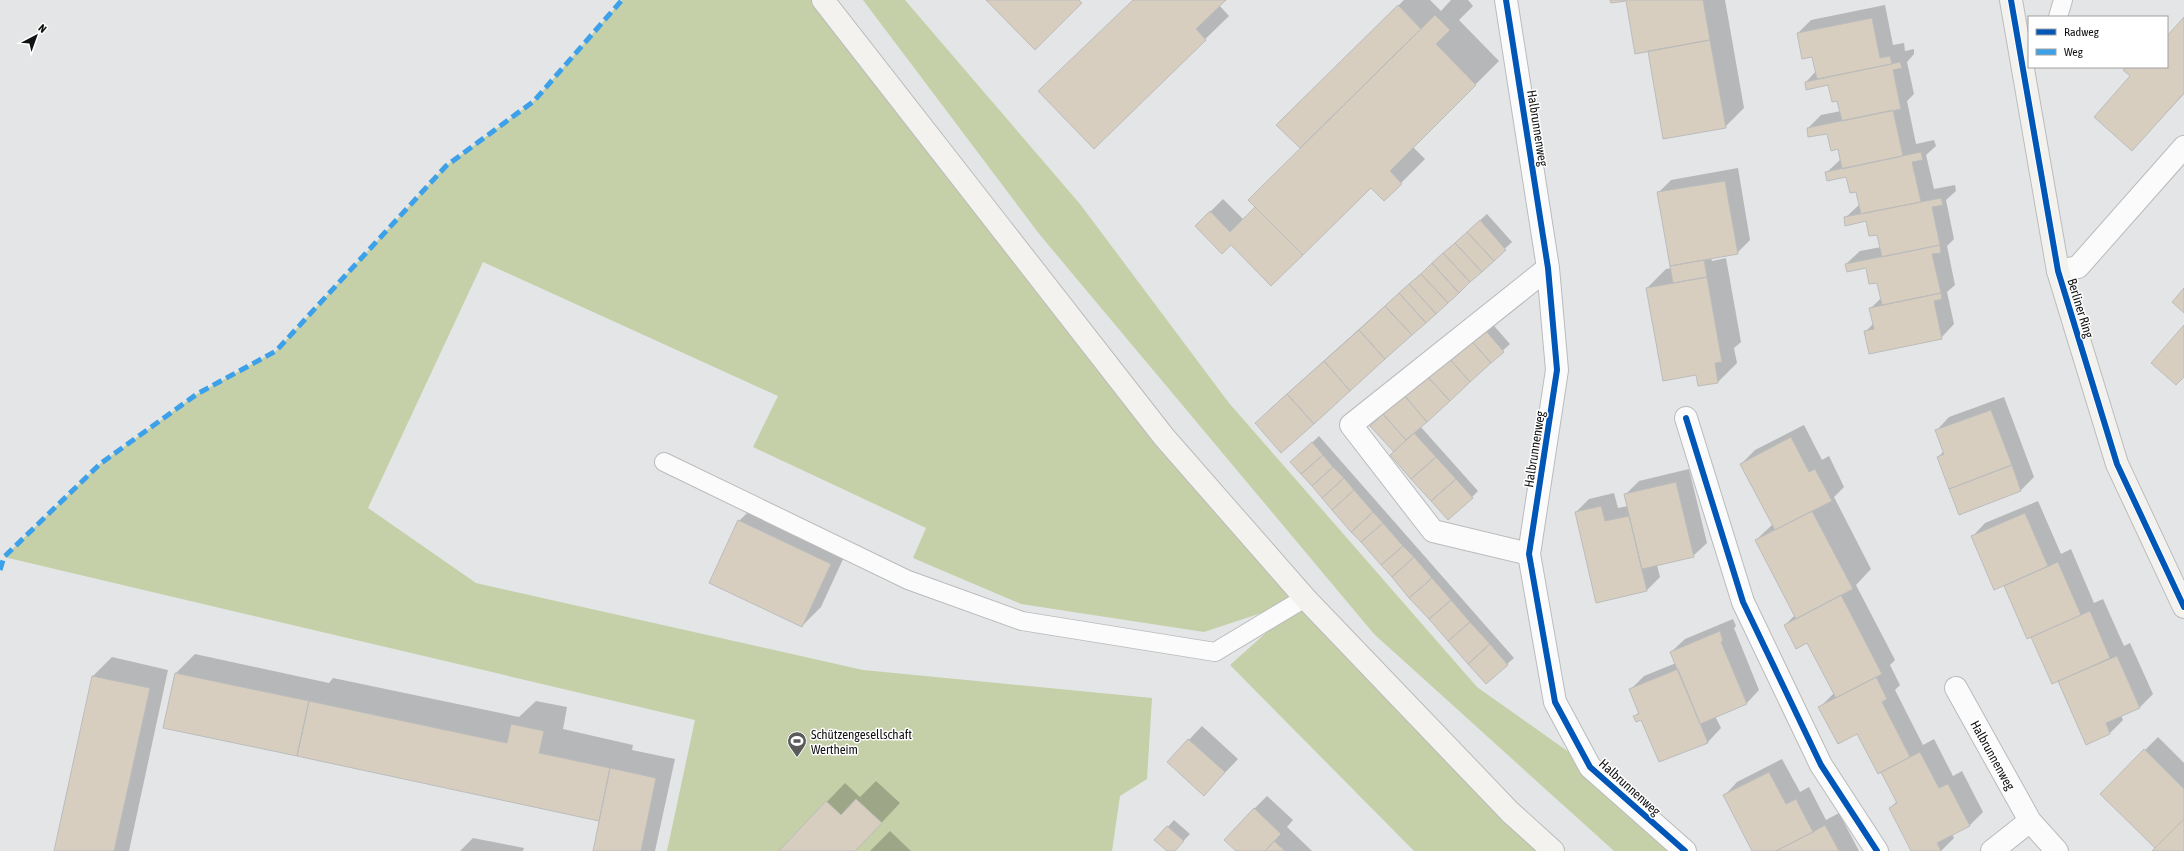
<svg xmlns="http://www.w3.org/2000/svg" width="2184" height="851" viewBox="0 0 2184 851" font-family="'Asap Condensed',sans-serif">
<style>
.green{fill:#c5d0a8}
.shadow{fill:#0003}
.building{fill:#d8cec0;stroke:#bbbcbc}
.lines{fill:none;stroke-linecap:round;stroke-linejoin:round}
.lane-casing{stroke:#babbbc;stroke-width:20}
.street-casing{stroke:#babbbc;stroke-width:24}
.secondary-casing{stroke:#babbbc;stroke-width:24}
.lane{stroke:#fbfbfb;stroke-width:18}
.street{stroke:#fbfbfb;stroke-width:22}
.secondary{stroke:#f3f2ee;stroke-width:22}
.quiet{stroke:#3da1ea;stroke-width:5;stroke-dasharray:10 5;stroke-linecap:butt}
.cycleway-casing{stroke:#fff;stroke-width:8}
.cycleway{stroke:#0057b8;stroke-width:6}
.labels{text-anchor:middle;stroke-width:3;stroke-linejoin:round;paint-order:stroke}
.street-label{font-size:13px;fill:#111112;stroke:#fff}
.poi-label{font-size:13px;fill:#111112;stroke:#fff;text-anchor:start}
</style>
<rect width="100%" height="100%" fill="#e4e5e6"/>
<!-- green -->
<path class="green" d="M622,0h201l341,437 389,414h-139l-184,-186 74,-66 -100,33 -183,-28 -108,-46 13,-30 -173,-81 25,-51 -295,-134 -115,246 108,75 387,87 289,28 -5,81 -27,17 -8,55h-445l28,-131 -691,-163 96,-93 97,-70 79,-43 170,-185 88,-65z
M863,0h42l175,204 149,199 248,284 113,80 95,84h-71l-240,-217 -334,-399z"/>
<!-- shadow -->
<path class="shadow" d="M1134,0h90l-5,5 10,11 -135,131z
M1404,0h26l11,11 10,-11h17l5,6 -14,14 40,41 -86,86 12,12 -41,41 -13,-13 -140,57 -35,-18 27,-27 21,21 82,-96 -48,1z
M1626,0h99l19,108 -19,19 -76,-77z
M1885,5l8,40 11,-2 1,8 9,-2v5l-7,8 7,32 -7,7 9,43 18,-4 2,6 -10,9 8,34 21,-4 1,6 -10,9 8,39 -7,7 8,39 -8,7 7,32 -13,14 -76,-6 9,-9 -3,-15 11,-11 -4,-15 -11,-15 -21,-3 14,-13 21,-4 -3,-13 -11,-14 -22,-2 15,-14 -3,-13 -10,-15 -21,-3 15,-14 -2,-11 -11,-15 -20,-5 13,-13 20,-4 -3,-11 -9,-16 -23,-2 10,-11 -3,-15 -15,-23 13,-13z
M2184,19v75l-52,56 -1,-74 -3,-9h39v-30z
M1738,168l12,72 -13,13 -26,5 1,3 14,-3 15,84 -7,6 3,15 -19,19 -21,-8 -50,-86 19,-19 6,-1 -14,-75 13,-13z
M1487,214l25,28 -100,92 -143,76z
M1488,319l22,25 -90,82 58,65 -6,6 -81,-42z
M2004,397l30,80 -13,13 -62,24 -21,-57 6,-6 -8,-20 13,-14z
M1804,425l18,35 7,-4 15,31 -10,10 37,72 -15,16 39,75 -5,5 10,20 -5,5 28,55 11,-6 19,37 9,-5 21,41 -13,13 -18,9 2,4 -13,13h-29l-22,-43 7,-7 -39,-69 -38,-25 14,-14 -27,-51 -22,-17 10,-10 -39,-75 17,-16 -32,-60 14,-14z
M1319,436l195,222 -28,25 -188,-227z
M1689,469l18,74 -14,13 -36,9 3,12 -13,13 -71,-78 13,-13 25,-6 4,15 10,-2 -3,-11 14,-14z
M2038,501l23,53 10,-5 23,54 9,-4 21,47 6,-3 23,51 -13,13 -19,8 2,5 -13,13 -24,10 -28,-63 -26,-45 -5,2 -23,-53 -32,-47 13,-14z
M758,502l92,42 -29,63 -19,19 -63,-105z
M1733,619l3,7 -2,2 25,62 -13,14 -31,12 6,12 -13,14 -48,19 -18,-42 -7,-3 5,-5 -10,-21 14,-14 32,-13 -5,-11 14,-13z
M195,654l134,29 4,-5 186,39 17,-16 31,6 -4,22 70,16 -1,5 43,9 -20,92h-61l6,-31 -436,-93 12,-54z
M112,657l56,13 -39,181h-74l38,-175z
M1202,726l36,33 -34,36 -36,-33z
M2158,737l26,26v88h-31l3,-3 -55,-54z
M1782,759l18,33 9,-5 17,33 13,-7 20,38h-106l-29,-55 13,-14z
M876,781l24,22 -45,48h-75l65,-68 15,14z
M1267,796l26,24 -6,7 25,24h-75l17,-42z
M1174,820l16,14 -16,17h-6l-12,-11z
M890,831l21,20h-41z
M473,838l51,10 -1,3h-63z"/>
<!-- building -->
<path class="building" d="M986,0h93l3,3 -47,47z
M1133,0h93l-30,29 10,11 -112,109 -56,-58z
M1610,0h93l7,40 -75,14 -9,-53 -15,2z
M1398,5l23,24 -121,119 -24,-23z
M1435,15l15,15 -14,14 40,41 -86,86 12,13 -18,17 -13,-13 -68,67 -55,-55z
M2184,17v76l-52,58 -38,-34 36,-41 -7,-6 3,-3h41v-31z
M1872,18l8,40 10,-2 2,8 -75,15 -5,-22 -10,2 -5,-26z
M1710,40l16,88 -63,11 -15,-88z
M1900,62l2,6 -9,2 8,39 -59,12 -5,-20 -5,1 -4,-17 -22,5 -1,-8z
M1893,110l10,46 -61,13 -4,-20 -7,2 -4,-17 -19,3 -1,-9z
M1921,152l2,8 -11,2 9,40 -60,12 -5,-22 -6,1 -4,-16 -19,4 -2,-9z
M1725,181l13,73 -68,12 -13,-74z
M1941,198l2,7 -11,2 8,38 -58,12 -5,-22 -8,1 -3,-15 -21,5 -1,-9z
M1255,207l48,48 -32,31 -40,-41 -9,9 -27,-28 15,-15 20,21z
M1480,220l26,30 -12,11 -27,-29z
M1467,232l27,29 -12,11 -27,-29z
M1455,243l27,29 -12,10 -27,-29z
M1940,245l1,8 -9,1 9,39 -59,12 -5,-22 -8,1 -3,-16 -19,4 -2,-8z
M1443,253l27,29 -11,11 -27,-30z
M1704,260l3,17 -34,6 -3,-17z
M1432,263l27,30 -11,10 -27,-29z
M1421,274l27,29 -12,11 -27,-30z
M1707,277l15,85 -7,1 3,20 -20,3 -2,-11 -33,6 -17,-93z
M1409,284l27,30 -10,9 -27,-30z
M2184,288v25l-12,-11z
M1399,293l27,30 -14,12 -27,-29z
M1941,293l1,6 -8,2 8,38 -73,15 -5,-23 10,-2 -5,-21z
M1385,306l27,29 -27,24 -26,-29z
M1481,325l23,27 -13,11 -23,-26z
M2184,325v52l-8,8 -25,-22z
M1359,330l26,29 -35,32 -26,-30z
M1468,337l23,26 -21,19 -23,-26z
M1447,356l23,26 -20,19 -24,-26z
M1324,361l26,30 -36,33 -27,-30z
M1426,375l24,26 -23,21 -23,-27z
M1287,394l27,30 -33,29 -26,-30z
M1404,395l23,27 -21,18 -23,-26z
M1991,410l21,55 -63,24 -12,-32 7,-3 -9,-24z
M1383,414l23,26 -12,12 -24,-26z
M1414,433l22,24 -25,22 -21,-24z
M1791,437l18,35 6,-3 17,32 -57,29 -35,-66z
M1312,442l11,13 -22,19 -11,-12z
M1323,455l10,12 -21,19 -11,-12z
M1436,457l20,22 -25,22 -20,-22z
M2012,465l9,26 -62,24 -10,-26z
M1333,467l11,11 -22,20 -10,-12z
M1344,478l10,12 -22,20 -10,-12z
M1456,479l17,19 -25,22 -17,-19z
M1676,482l18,75 -52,12 -18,-75z
M1354,490l19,22 -22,20 -19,-22z
M1601,506l4,15 24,-5 18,75 -51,12 -21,-91z
M1812,511l41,78 -57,30 -41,-79z
M1373,512l10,11 -22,19 -10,-10z
M2025,513l23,53 -54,24 -23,-54z
M738,520l93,44 -29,63 -93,-44z
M1383,523l20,23 -22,19 -20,-23z
M1403,546l11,11 -22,20 -11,-12z
M1414,557l18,21 -23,20 -17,-21z
M2058,562l23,53 -54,24 -23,-53z
M1432,578l19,22 -22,19 -20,-21z
M1841,595l41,79 -46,24 -29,-55 -11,6 -12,-24z
M1451,600l19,22 -22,19 -19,-22z
M2090,611l20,47 -58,26 -21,-47z
M1470,622l20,22 -22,20 -20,-23z
M1720,631l3,10 -2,1 26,62 -47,20 -30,-72z
M1490,644l18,21 -22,19 -18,-20z
M2117,656l23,52 -34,15 4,11 -24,11 -28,-64z
M1678,669l30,74 -49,19 -18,-42 -5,2 -3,-6 6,-2 -10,-25z
M175,673l134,28 -12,55 -134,-28z
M92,676l58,12 -36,163h-60z
M1876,677l11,22 -5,3 28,55 -32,17 -21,-40 -19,10 -20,-37z
M309,701l198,42 4,-19 33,7 -5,22 71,15 -11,53 -302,-65z
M1188,739l37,33 -21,24 -37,-34z
M2144,749l40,40v30l-29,29 -55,-54z
M1920,752l19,36 9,-4 22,42 -33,17 4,8h-30l-22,-43 8,-5 -16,-31z
M610,768l46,10 -15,73h-48z
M1769,772l17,32 10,-5 17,33 -37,19h-24l-29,-56z
M856,799l26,24 -27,28h-76l47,-50 15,14z
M1254,808l27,26 -16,17h-29l-12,-11z
M2184,819v32h-32z
M1825,825l14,26h-63l37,-19z
M1167,826l17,15 -9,10h-8l-13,-11z
M1274,841l11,10h-20z"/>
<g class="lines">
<defs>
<path id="lane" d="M2058,17l5,-17
M664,462l244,118 114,41 193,31 90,-54"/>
<path id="street" d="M1506,0l42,268 9,102 -28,184 26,148 35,65 95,84
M2058,271l20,-4 106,-120
M1686,418l57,184 78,163 56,86
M1529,554l-96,-23 -82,-106 197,-157
M1956,688l74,133
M1992,851l38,-30 27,30"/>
<path id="secondary" d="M823,0l341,437 141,161 205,214 43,39
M2011,0l47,271 59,193 67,143"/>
</defs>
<!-- lane casing -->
<use href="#lane" class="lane-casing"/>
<!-- street casing -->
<use href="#street" class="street-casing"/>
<!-- secondary casing -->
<use href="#secondary" class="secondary-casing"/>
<!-- lane -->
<use href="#lane" class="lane"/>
<!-- street -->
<use href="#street" class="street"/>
<!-- secondary -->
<use href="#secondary" class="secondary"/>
<!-- quiet -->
<path class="quiet" d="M0,570l4,-13 96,-93 97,-70 79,-43 170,-185 88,-65 88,-101"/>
<defs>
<path id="cycleway" d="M1506,0l42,268 9,102 -28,184 26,148 35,65 95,84
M2011,0l47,271 59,193 67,143
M1686,418l57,184 78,163 56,86"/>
</defs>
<!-- cycleway casing -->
<use href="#cycleway" class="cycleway-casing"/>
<!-- cycleway -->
<use href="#cycleway" class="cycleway"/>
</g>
<!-- icons -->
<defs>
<symbol id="stadium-pin" viewBox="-11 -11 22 30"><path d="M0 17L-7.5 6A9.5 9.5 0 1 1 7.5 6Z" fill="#5b5b5c" stroke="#fff"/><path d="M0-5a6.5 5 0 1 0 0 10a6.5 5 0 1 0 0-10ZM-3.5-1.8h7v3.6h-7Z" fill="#fff"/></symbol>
</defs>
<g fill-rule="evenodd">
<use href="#stadium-pin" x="786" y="730" width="22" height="30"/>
</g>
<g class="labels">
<!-- street labels -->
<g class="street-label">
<text transform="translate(1538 128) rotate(81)" y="5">Halbrunnenweg</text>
<text transform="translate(2081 308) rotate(73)" y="5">Berliner Ring</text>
<text transform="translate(1534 449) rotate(-81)" y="5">Halbrunnenweg</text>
<text transform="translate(1993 755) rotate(61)" y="5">Halbrunnenweg</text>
<text transform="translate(1630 787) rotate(42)" y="5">Halbrunnenweg</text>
</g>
<!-- poi labels -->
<g class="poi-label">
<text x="811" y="739">Schützengesellschaft<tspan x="811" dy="15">Wertheim</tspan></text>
</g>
</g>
<!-- legend -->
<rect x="2028" y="16" width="140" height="52" fill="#ffffff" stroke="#a0a0a0"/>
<rect x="2036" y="29" width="20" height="6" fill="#0057b8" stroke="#a0a0a0"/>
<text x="2064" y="36" font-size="12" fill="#111112">Radweg</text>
<rect x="2036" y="49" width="20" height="6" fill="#3da1ea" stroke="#a0a0a0"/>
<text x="2064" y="56" font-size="12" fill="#111112">Weg</text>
<!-- north arrow -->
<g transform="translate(36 36) rotate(41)" stroke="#ffffff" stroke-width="3" paint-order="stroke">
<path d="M0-3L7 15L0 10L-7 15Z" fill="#111112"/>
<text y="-6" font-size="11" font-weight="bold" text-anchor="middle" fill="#111112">N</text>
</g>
</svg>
